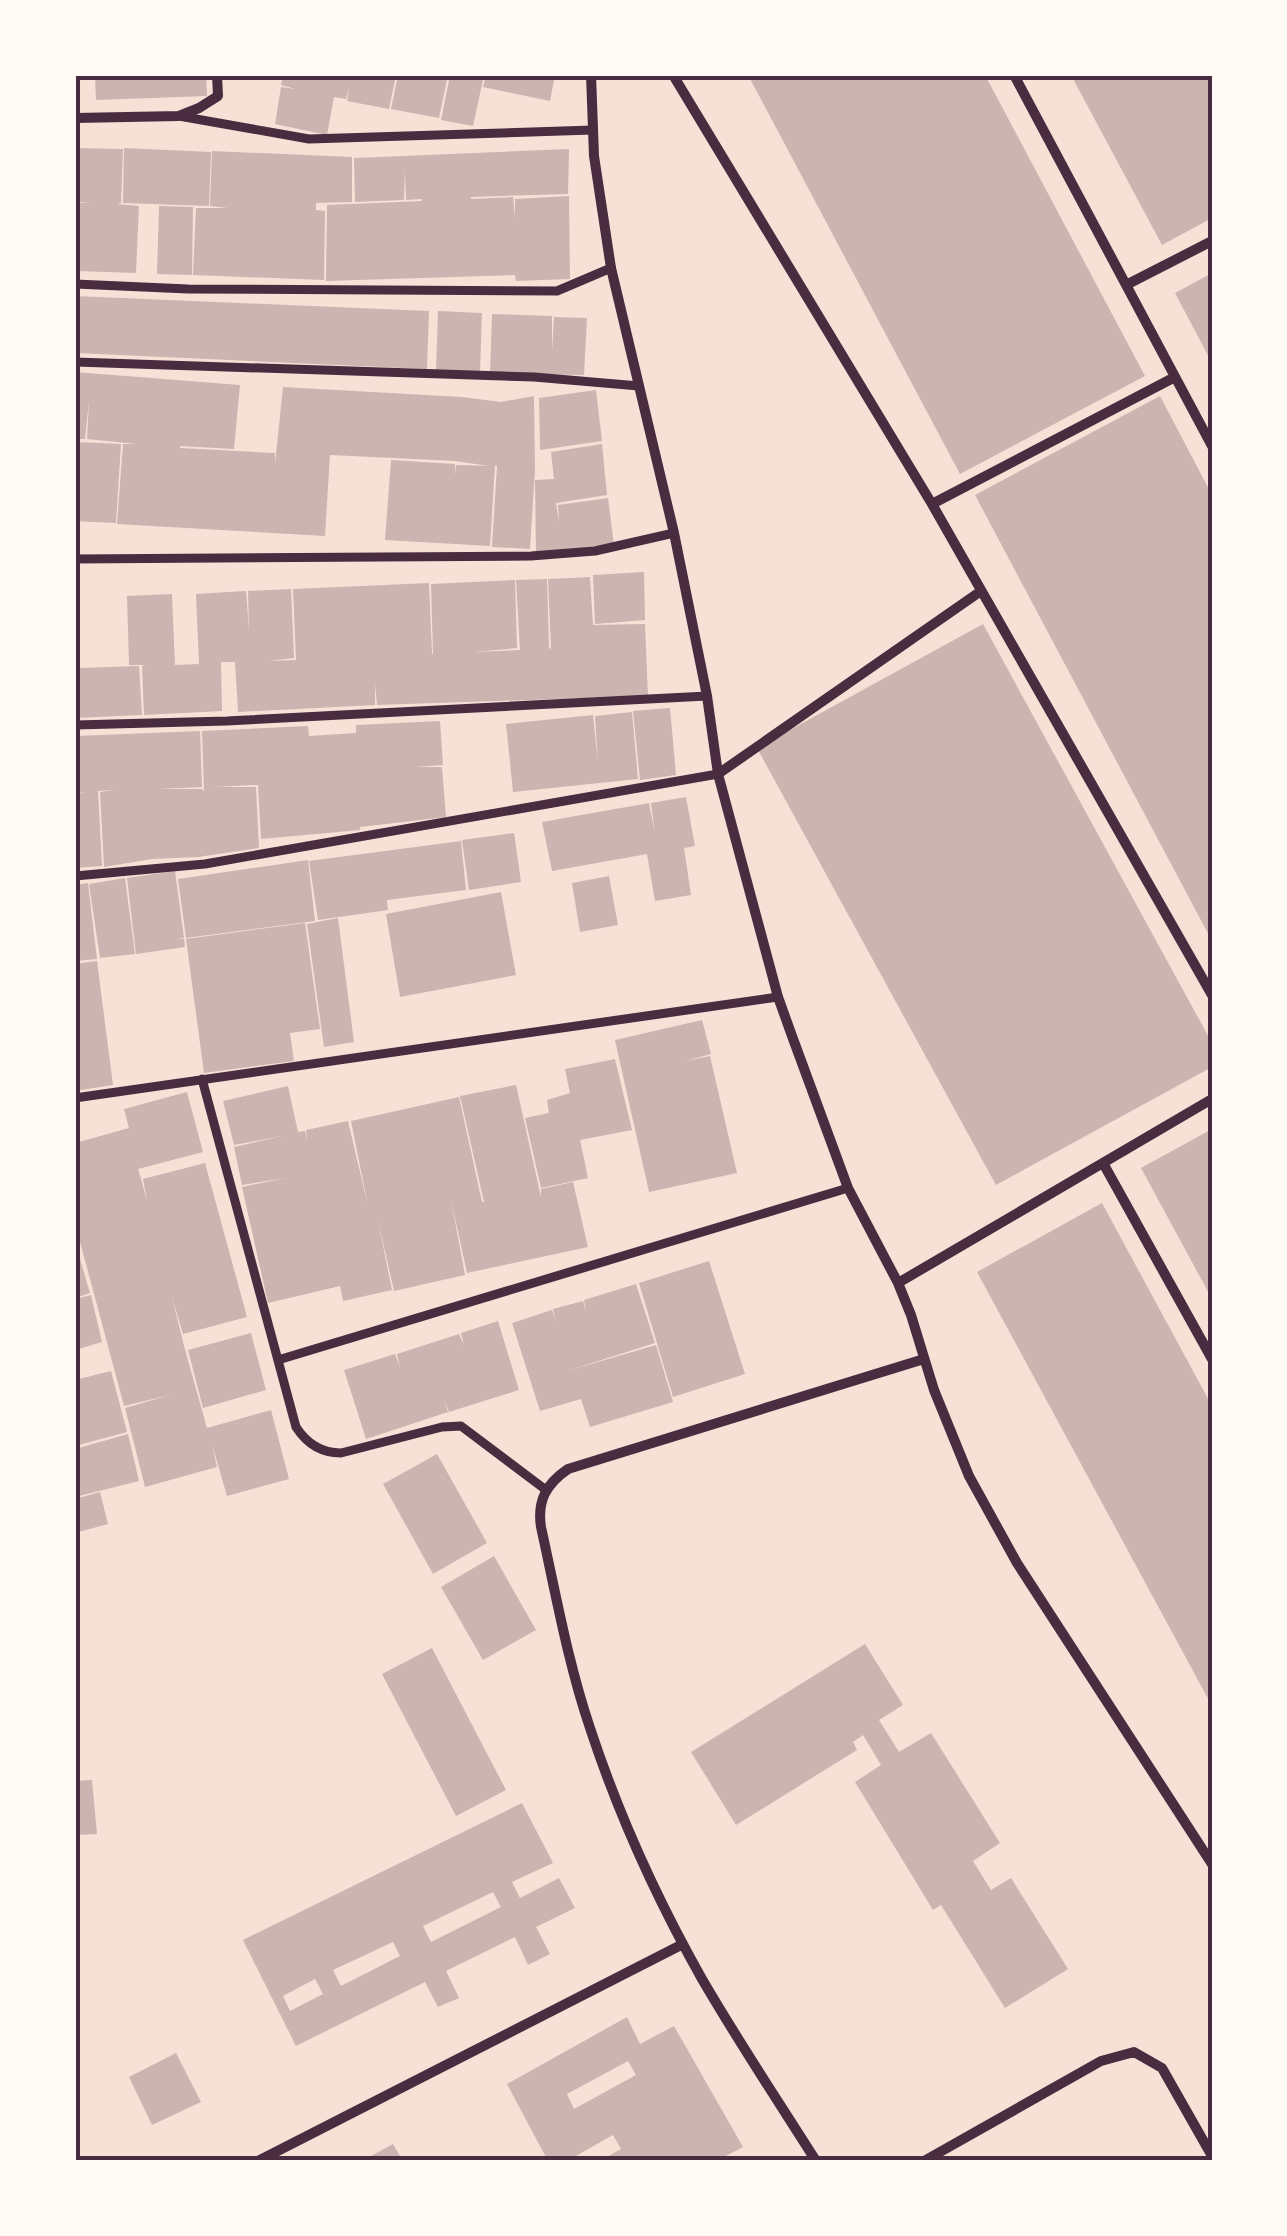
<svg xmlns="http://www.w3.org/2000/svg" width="1287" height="2236" viewBox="0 0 1287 2236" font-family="Cabin,sans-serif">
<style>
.building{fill:#ccb4b1;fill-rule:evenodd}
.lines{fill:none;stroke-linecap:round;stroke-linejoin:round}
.pedestrian{stroke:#4a2c40;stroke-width:9}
.minor{stroke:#4a2c40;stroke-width:10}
.neatline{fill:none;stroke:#4a2c40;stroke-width:4}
</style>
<rect width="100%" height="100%" fill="#f7e1d7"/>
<!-- building -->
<path class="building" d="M95,75h111l1,21 -111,4z
M283,75h113l-7,34 -42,-8 2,-13 -3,11 -12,-2 -7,38 -52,-11 6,-37 15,2 -15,-4z
M398,75h50l-9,43 -48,-9z
M450,75h34l-11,51 -32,-6z
M486,75h69l-5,26 -67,-14z
M748,75h237l160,301 -185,98z
M1071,75h141v143l-50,27z
M75,148l48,1 -2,54 -4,1 22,2 -3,67 -61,-2v-68l17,-1h-17z
M124,148l87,4 -2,54 -86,-3z
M569,149l-1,45 -97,3v2l42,-2 2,21v-19l54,-3 1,83 -54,2 -1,-6 -189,6 1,-76 95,-4v-2l-16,1 -1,-30 -1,30 -49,2 -1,-44z
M212,151l140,6v45l-36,1v7l9,1 -1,69 -131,-5 3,-67h32l-18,-2z
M159,206l34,1 -1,68 -35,-1z
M1212,273v90l-37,-70z
M75,296l354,15 -2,58 -352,-16z
M438,311l44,2 -2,59 -44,-2z
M492,314l60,2v36l2,-35 33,1 -3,57 -94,-2z
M75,372l165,13 -6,64 -54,-3v2l95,5v11l8,-77 179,10 39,5 33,-6 1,74 -5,79 -38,-2 5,-81 -2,-1 -5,81 -105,-6 6,-80 64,4v12l1,-11 33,1 -34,-5 -125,-6 -5,81 -208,-12 6,-80h13l-49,-5 2,-38 -4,38h-10z
M596,390l6,51 -62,9 -1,-52z
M1160,396l52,99v446l-237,-446z
M75,442l46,2 -5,79 -41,-2z
M602,444l5,51 -51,8 3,20 -1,-18 50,-7 6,47 -78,10 -1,-75 19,-1 -3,-27z
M644,572l1,48 -50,4 -2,-49z
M590,577l3,48 52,-1 3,72 -271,9 -2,-21v21l-137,7 -3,-50h-14l1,49 -78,4 -2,-49 4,-1h-17l-2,-69 45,-2 3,71 24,-1 -3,-70 50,-3 3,40 -1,-40 43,-2 3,69 -26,3 28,-1 -3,-71 136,-6 3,71h1l-2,-70 84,-4 2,68 -43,4 46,-2 -4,-70 31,-1 2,70 2,-1 -3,-69z
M983,624l229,419v24l-216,118 -239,-437z
M78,654l1,14 60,-2 3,49 -67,3v-63z
M670,708l6,67 -36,5 -7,-69z
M632,712l6,67 -125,13 -7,-68 87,-9 5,47 -3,-46z
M440,721l3,44 -28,2h27l4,50 -86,10v3l-99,9 -3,-54 -45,2h43l3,61 -61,9 -46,2 -48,8 -4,-75 15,-2 -17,1 4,75 -27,2v-75h10l-10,-1v-56l125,-5 2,56 -43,2h43l2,2 -2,-60 106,-5 1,10 47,-3v-8z
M686,797l9,49 -11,2 7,47 -36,6 -8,-47 -95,17 -10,-49 107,-19 6,30 -4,-30z
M514,833l7,49 -52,8 -7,-50z
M461,841l5,49 -79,10 1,10 -70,10 -9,-59z
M308,860l7,61 -129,17 -8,-59z
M175,871l9,67 -6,1h6l1,8 -49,7 -9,-76z
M609,876l9,49 -38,7 -8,-49z
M125,878l10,76 -35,4 -11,-74z
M88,883l9,76 -22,2v-76z
M501,892l15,83 -116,22 -14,-83z
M338,918l16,124 -30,5 -17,-123z
M305,923l15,106 -30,4 4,28 -90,12 -18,-134z
M97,961l16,124 -38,6v-127z
M702,1020l9,34 -25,7 24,-5 27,117 -88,19 -34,-152z
M615,1059l17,71 -52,10 8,38 -47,10 -16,-70 24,-5 -2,-13 23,-7 -5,-24z
M516,1085l25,112v-8l32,-7 15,65 -121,26 -16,-73 14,75 -71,16 -17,-75 15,74 -49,11 -3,-15 -72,17 -26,-116 43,-9 -43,7 -8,-38 48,-11 -48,9 -11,-44 65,-15 10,46 7,-1 2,10 -1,-11 42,-9 20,85 -17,-85 108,-24 23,105h2l-24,-106z
M187,1092l16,60 -65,17 3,10 6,22 -4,-22 62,-16 42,154 -64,17 -11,-37 12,49 23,82 64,-18 18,69 -62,17 -15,-52 5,23 -72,20 -20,-79 45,-13 -46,11 -49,-183v-80l54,-15 -5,-19z
M1212,1129v170l-71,-131z
M1102,1203l110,203v300l-235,-434z
M75,1242l15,51 -15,5z
M709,1261l36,113 -72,23 -34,-114z
M636,1284l19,59 -88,28 89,-26 17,57 -83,25 -9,-28 -41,12 -28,-88 40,-13 4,12 -3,-13 30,-8 3,10 -2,-11z
M91,1295l11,47 -27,8v-51z
M498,1321l21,69 -70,22 -5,-13 4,13 -82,27 -22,-69 51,-16 5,13 -3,-13 62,-20 5,11 -3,-12z
M251,1333l15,57 -63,18 -15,-58z
M111,1371l16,61 -52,14v-66z
M128,1434l11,47 -64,16v-48z
M437,1454l50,89 -54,31 -50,-90z
M100,1492l8,32 -33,9v-34z
M494,1556l42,74 -53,30 -42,-73z
M865,1644l38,61 -24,15 20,32 32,-19 69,110 -27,18 18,29 20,-12 57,91 -63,39 -64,-103 -8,5 -78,-128 26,-17 -18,-30 -10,7 4,8 -121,75 -45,-73z
M432,1648l74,142 -50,26 -74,-142z
M92,1780l5,54 -22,1v-54z
M522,1803l31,60 -41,19 8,16 39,-20 16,30 -39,19 14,27 -22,11 -13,-28 -69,34 13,27 -21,9 -13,-25 -129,64 -53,-106zM493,1892l8,15 -70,35 -8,-16zM393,1942l7,14 -59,30 -8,-16zM315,1979l8,15 -33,17 -7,-15z
M627,2017l13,27 34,-18 69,121 -27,14h-116l21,-12 -8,-14 -46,26h-19l-41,-77zM628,2061l8,14 -62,34 -7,-15z
M176,2053l25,49 -49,23 -23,-48z
M393,2144l10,17h-41z"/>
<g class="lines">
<!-- pedestrian -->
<path class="pedestrian" d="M179,116l130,23 284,-9
M75,284l113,5 369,2 54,-23
M75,362l459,15 105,9
M75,559l456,-3 64,-5 79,-18
M75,725l152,-4 480,-25
M75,876l130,-12 513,-90
M202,1079l94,348c11,17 25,26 45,26l101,-26 19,-1 85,64
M75,1098l703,-101
M278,1360l570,-172"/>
<!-- minor -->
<path class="minor" d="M591,75l3,81 17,112 63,265 33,163 11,78 60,223 14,39 56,152 50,95 13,32 23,75 35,86 48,87 195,301
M673,75l259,429 280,491
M1014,75l198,371
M75,118l104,-2 20,-8 19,-12 -1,-21
M1126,285l86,-44
M932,504l243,-127
M718,774l263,-183
M1103,1163l109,196
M898,1283l314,-184
M258,2161l425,-217
M816,2161c-38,-60 -78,-120 -114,-182 -44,-78 -84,-166 -112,-251 -22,-65 -34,-133 -49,-201 -4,-26 5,-43 27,-58l356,-110
M924,2161l177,-100 33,-9 28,16 50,88"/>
</g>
<!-- border -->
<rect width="1287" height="2236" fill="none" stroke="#fffaf5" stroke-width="155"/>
<rect x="78" y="78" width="1132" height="2080" class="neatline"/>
</svg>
